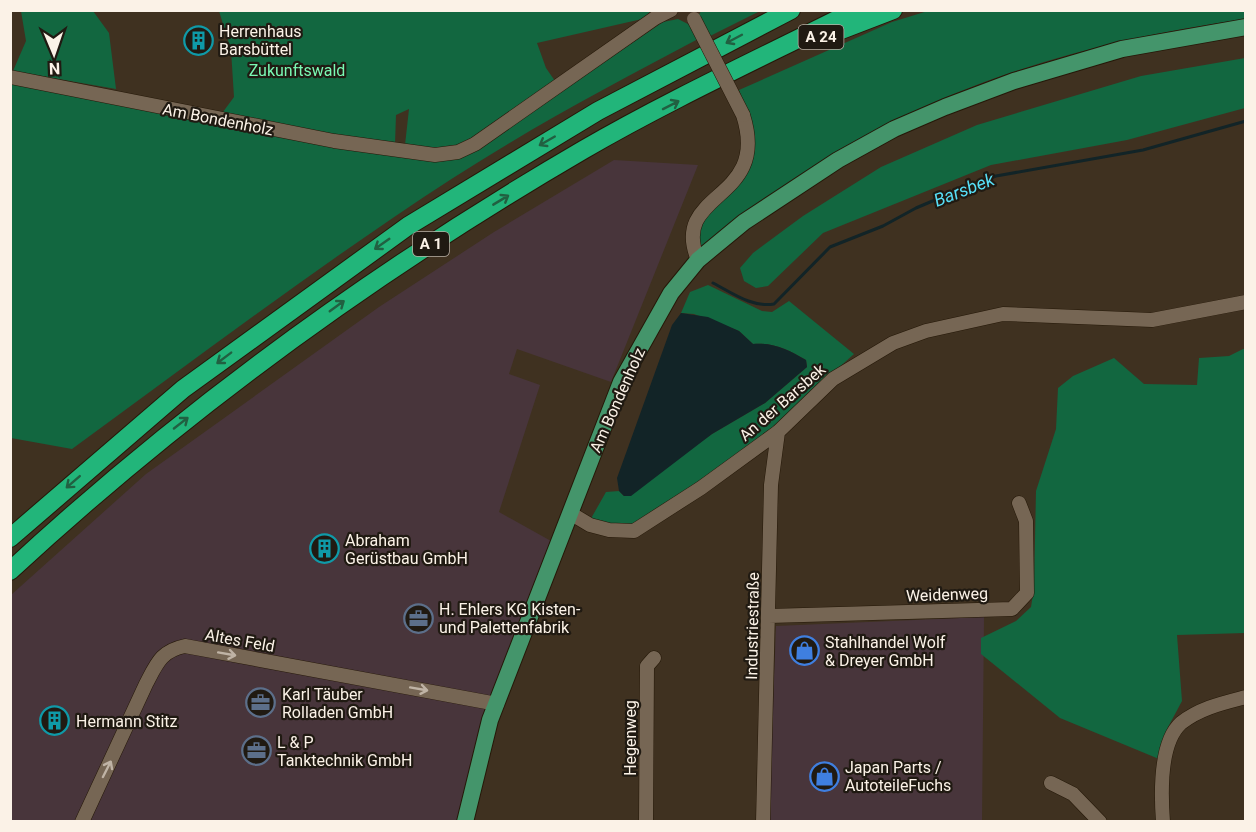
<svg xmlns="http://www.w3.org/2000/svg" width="1256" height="832" viewBox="0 0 1256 832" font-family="Roboto,sans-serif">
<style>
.industrial{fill:#48353b}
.green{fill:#126740}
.water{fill:#122427}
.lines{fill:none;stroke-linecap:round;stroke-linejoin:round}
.stream{stroke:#122427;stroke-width:3}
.minor-casing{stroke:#251808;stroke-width:15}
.major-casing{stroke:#251808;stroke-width:18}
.highway-casing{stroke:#251808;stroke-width:20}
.minor{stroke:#766654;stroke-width:14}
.major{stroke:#44956b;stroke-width:16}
.highway{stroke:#22b57a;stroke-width:18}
.minor-bridge-casing{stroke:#251808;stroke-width:15;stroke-linecap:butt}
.minor-bridge{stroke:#766654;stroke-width:14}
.oneway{stroke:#216041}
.oneway2{stroke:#bfb3a5}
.labels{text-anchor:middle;stroke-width:4.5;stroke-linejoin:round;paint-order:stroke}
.shield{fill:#201a12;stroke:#b9b1a7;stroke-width:1.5}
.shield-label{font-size:15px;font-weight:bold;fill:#fbf2e7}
.poi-label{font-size:16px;fill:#fbf2e7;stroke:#201a12;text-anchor:start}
.park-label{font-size:16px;fill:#7af9b4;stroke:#201a12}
.street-label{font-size:16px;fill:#fbf2e7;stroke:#201a12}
.water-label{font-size:18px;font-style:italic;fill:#57def6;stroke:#201a12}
</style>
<rect width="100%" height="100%" fill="#3f3120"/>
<!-- industrial -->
<path class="industrial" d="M614,160l84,5 -87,217 -94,-33 -8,25 31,11 -41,127 52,29 -92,280 -448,1v-227l135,-121 233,-167 115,-75z
M984,617l-2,204 -213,1 7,-196z"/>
<!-- green -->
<path class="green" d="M931,10l314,1v8c-206,29 -380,91 -540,227l-5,1 -3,-20c50,-58 75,-53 42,-137l153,-68z
M21,11h72l16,22 7,56 -103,-18 13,-30z
M219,11h432l-9,8 -105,24 9,25 9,13c-26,18 -69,56 -98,65 -16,5 -36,0 -52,-1l4,-36 -13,6 -1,29 -175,-28 14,-19 -3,-47z
M701,11h59l-50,25 -11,-21z
M678,19l12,6 8,14c-83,44 -166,88 -245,139 -131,85 -255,179 -381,271l-61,-11 -1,-358 440,79 21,-6 192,-131z
M1245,58v50l-118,32 -136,25 -168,68 -55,53 -12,2 -12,-7 -4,-13 13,-15 50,-37 78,-49 96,-42 164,-49z
M708,285l54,26 10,1 17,-11 65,53 -94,84 -129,90 -42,-6 17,-30 13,-1 5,5 88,-62 53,-31 42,-36 -1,-7c-17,-10 -33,-18 -53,-16l-14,-13 -45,-17 -13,-1 9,-21z
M1243,349h2v284l-68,2 5,66 -15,28 -8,30 -99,-41 -79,-64v-16l35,-17 15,-14 3,-19 2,-97 20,-62 2,-41 15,-12 41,-18 30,26 53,1 2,-27 30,-2z"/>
<!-- water -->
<path class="water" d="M681,313l27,4 31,14 14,13c20,-2 36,6 53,16l1,7 -42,36 -53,31 -81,62h-7l-5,-5 -2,-13 55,-153z"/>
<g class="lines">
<!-- stream -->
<path class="stream" d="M713,283c18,9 39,25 61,21l56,-57 53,-21 33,-18 52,-22 28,-10 147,-26 103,-29"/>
<defs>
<path id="minor" d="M10,77l324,64 101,14 23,-3 17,-8 180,-126 16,-8
M698,260c-29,-70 73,-57 45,-145
M570,513l20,12 19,5 25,1 67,-43 77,-56 55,-53 60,-36 33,-12 77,-17 149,6 94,-18
M769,616l243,-7 15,-16 -1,-72 -7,-18
M1051,783l22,11 27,28
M82,822l64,-138c11,-21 15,-33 39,-38l312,58
M646,822l1,-156 7,-8
M763,822l8,-337 7,-53
M1163,822c-2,-27 -4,-79 18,-99 19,-15 42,-20 65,-26"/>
<path id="major" d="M465,822l25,-102 131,-338 50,-89 27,-33 46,-38 94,-62 56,-31 51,-22 69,-26 108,-32 124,-22"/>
<path id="highway" d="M841,30l52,-20
M10,538l173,-149 225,-163 190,-115 193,-101
M10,571c175,-162 367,-301 573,-421 88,-51 182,-94 273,-140"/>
</defs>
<!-- minor casing -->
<use href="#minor" class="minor-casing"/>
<!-- major casing -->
<use href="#major" class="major-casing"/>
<!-- highway casing -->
<use href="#highway" class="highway-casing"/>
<!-- minor -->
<use href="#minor" class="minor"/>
<!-- major -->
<use href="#major" class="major"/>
<!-- highway -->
<use href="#highway" class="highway"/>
<defs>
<path id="minor-bridge" d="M694,19l49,96"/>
</defs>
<!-- minor-bridge casing -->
<use href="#minor-bridge" class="minor-bridge-casing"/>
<!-- minor-bridge -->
<use href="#minor-bridge" class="minor-bridge"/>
</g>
<!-- one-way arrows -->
<defs><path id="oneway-shaft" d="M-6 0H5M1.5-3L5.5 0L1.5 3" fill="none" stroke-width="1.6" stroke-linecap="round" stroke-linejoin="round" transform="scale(1.5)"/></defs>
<g class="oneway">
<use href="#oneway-shaft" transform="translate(734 39) rotate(152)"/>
<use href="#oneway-shaft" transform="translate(671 105) rotate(-27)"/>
<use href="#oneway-shaft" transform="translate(547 141) rotate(150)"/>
<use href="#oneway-shaft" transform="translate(501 200) rotate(-31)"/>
<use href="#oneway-shaft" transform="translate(382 244) rotate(145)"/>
<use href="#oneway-shaft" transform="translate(337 306) rotate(-36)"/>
<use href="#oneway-shaft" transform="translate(224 358) rotate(143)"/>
<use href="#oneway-shaft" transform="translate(181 423) rotate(-38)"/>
<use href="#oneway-shaft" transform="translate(73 482) rotate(139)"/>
</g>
<g class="oneway2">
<use href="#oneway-shaft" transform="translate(227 654) rotate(10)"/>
<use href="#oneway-shaft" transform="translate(419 689) rotate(10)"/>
<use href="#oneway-shaft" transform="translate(107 769) rotate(-63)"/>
</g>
<!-- icons -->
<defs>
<symbol id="building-ring" viewBox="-11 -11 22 22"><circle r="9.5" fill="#201a12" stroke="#0f9aa8" stroke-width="1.5"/><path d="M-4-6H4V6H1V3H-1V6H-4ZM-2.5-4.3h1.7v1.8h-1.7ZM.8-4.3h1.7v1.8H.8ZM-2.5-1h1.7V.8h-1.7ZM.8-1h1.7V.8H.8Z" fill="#0f9aa8"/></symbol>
<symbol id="office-ring" viewBox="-11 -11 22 22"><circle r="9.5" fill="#201a12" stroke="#5c6f8a" stroke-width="1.5"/><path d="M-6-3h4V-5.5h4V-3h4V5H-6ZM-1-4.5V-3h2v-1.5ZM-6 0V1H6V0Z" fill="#5c6f8a"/></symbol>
<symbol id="shop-ring" viewBox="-11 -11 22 22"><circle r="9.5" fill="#201a12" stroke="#3f7fe0" stroke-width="1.5"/><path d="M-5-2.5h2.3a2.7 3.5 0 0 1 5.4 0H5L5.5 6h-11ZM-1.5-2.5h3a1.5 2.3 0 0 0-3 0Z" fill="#3f7fe0"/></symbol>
</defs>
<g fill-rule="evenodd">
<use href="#building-ring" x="182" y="24" width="33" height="33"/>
<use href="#building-ring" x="308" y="532" width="33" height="33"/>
<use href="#office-ring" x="402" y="602" width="33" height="33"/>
<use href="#shop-ring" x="788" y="634" width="33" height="33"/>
<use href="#office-ring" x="244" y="686" width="33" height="33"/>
<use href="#building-ring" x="38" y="704" width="33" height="33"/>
<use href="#office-ring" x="240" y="734" width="33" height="33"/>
<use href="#shop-ring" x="808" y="760" width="33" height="33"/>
</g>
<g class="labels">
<!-- shield labels -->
<g class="shield">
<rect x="798.5" y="25" width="45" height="24" rx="4.5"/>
<rect x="413" y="232" width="36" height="24" rx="4.5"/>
</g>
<g class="shield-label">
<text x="821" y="42">A 24</text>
<text x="431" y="249">A 1</text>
</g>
<!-- poi labels -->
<g class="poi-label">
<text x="219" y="37">Herrenhaus<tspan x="219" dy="18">Barsbüttel</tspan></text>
<text x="345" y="546">Abraham<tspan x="345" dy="18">Gerüstbau GmbH</tspan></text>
<text x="439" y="615">H. Ehlers KG Kisten-<tspan x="439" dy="18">und Palettenfabrik</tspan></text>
<text x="825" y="648">Stahlhandel Wolf<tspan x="825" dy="18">&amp; Dreyer GmbH</tspan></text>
<text x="282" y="700">Karl Täuber<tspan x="282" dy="18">Rolladen GmbH</tspan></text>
<text x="76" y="727">Hermann Stitz</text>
<text x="277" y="748">L &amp; P<tspan x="277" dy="18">Tanktechnik GmbH</tspan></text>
<text x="845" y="773">Japan Parts /<tspan x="845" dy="18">AutoteileFuchs</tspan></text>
</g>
<!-- park labels -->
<g class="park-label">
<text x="297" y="76">Zukunftswald</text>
</g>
<!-- street labels -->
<g class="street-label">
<text transform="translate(218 119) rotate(11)" y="6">Am Bondenholz</text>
<text transform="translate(617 400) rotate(-66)" y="6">Am Bondenholz</text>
<text transform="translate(782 402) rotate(-41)" y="6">An der Barsbek</text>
<text transform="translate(947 594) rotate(-2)" y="6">Weidenweg</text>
<text transform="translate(752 626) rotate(-89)" y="6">Industriestraße</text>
<text transform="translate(240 640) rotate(10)" y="6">Altes Feld</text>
<text transform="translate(630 738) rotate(-90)" y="6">Hegenweg</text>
</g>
<!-- water labels -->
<g class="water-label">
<text transform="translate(964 190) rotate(-21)" y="6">Barsbek</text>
</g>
</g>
<!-- border -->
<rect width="1256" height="832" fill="none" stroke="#fbf2e7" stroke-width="24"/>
<!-- north arrow -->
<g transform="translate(54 54) rotate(178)" stroke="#201a12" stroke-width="4.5" paint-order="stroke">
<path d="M0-4.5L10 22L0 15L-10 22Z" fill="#fbf2e7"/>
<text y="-9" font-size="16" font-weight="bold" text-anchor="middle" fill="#fbf2e7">N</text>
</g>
</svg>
